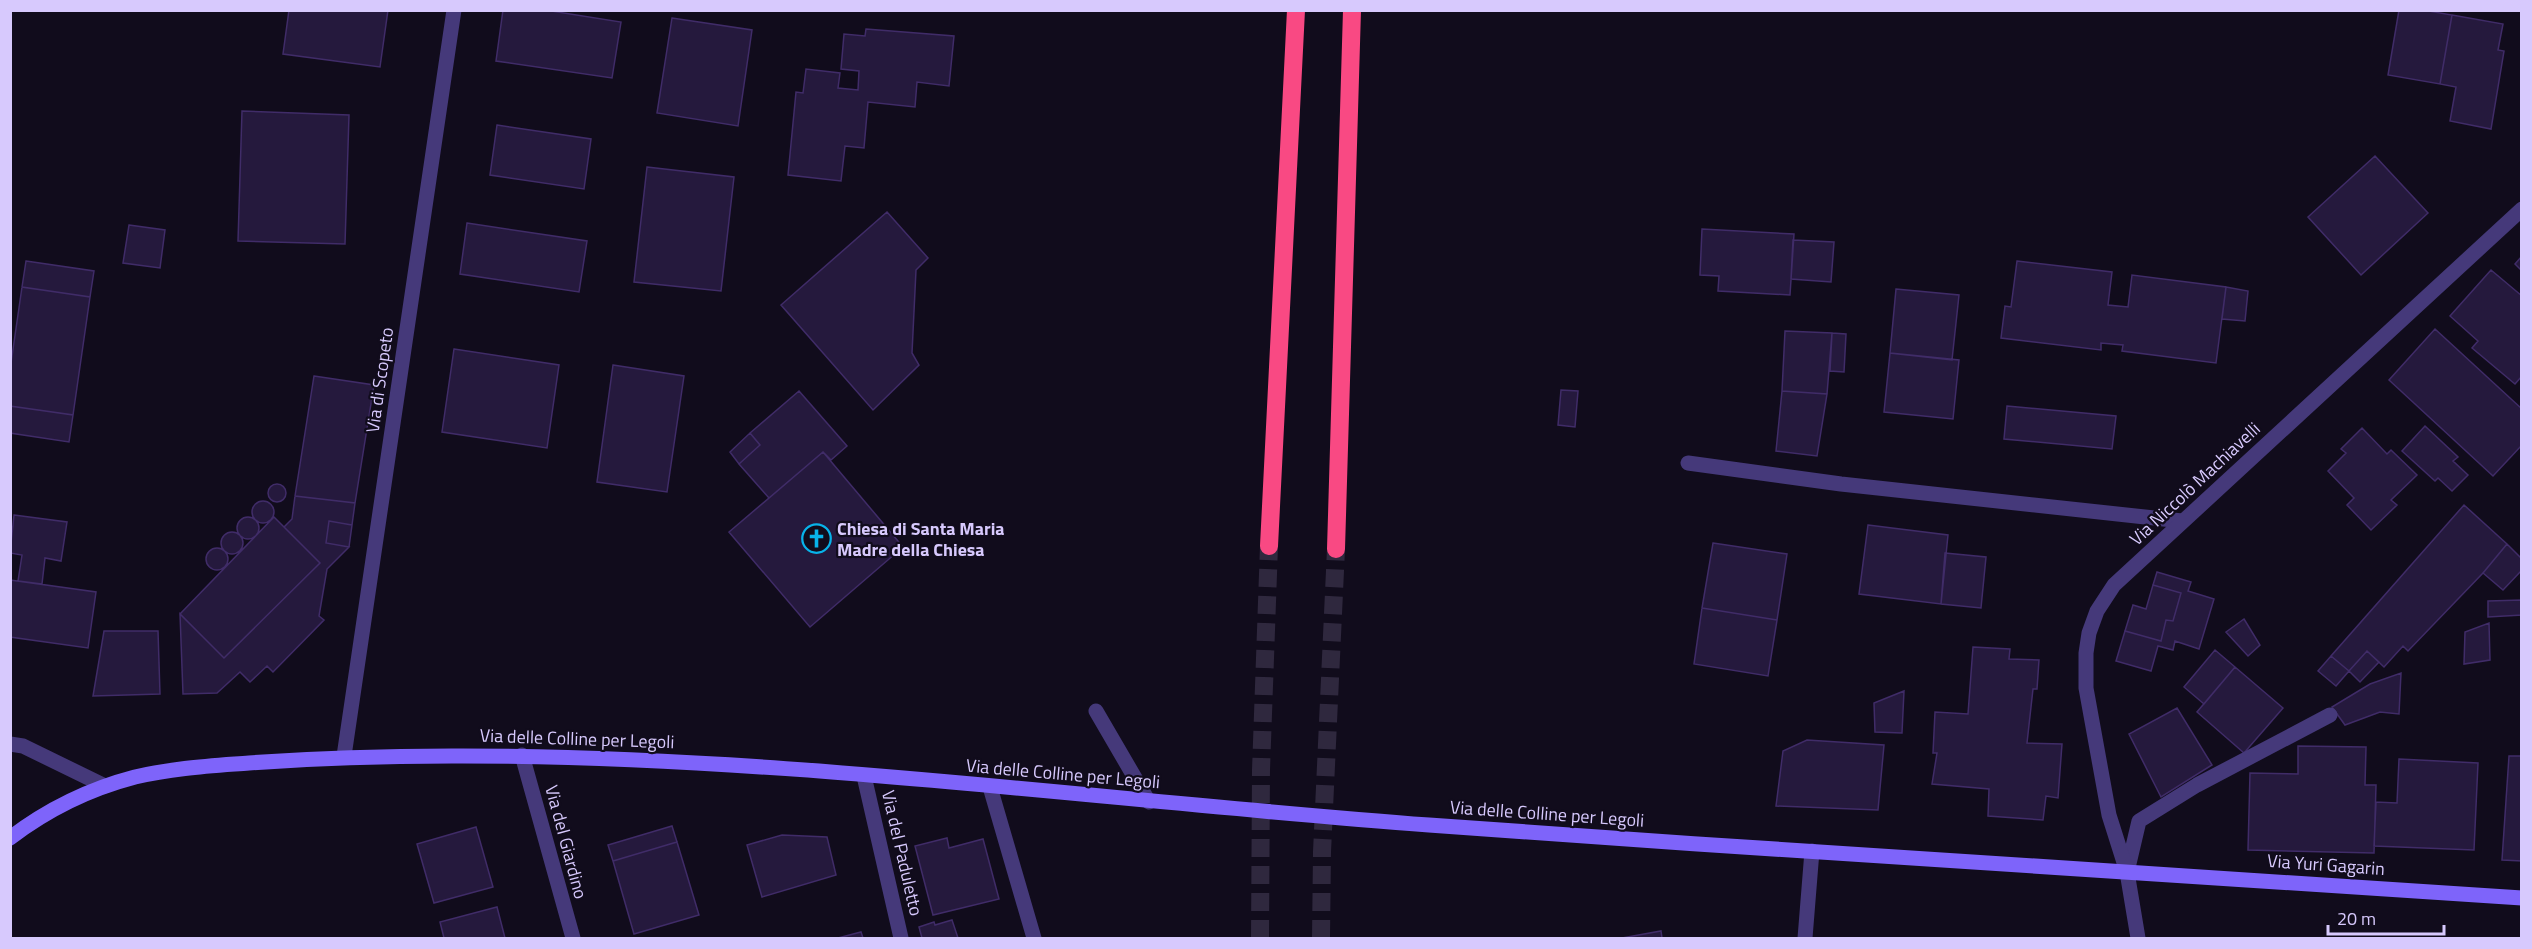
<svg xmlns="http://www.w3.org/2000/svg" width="2532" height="949" viewBox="0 0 2532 949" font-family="'Titillium Web',sans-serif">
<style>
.building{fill:#25193d;stroke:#402c68;stroke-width:1.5}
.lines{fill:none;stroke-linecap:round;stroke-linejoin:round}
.highway-tunnel{stroke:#2f283e;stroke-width:18;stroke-dasharray:18 9;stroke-linecap:butt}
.lane{stroke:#45397a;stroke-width:15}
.street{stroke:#45397a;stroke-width:15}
.secondary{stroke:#7e64fa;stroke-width:15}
.highway{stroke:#f94983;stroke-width:18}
.labels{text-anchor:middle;stroke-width:4.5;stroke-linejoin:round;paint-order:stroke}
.street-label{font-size:18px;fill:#d7c9fd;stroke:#110c1c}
.poi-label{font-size:18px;font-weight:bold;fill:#d7c9fd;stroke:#110c1c;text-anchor:start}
</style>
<rect width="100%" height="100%" fill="#110c1c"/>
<!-- building -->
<path class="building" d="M289,10h99l-8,57 -97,-13z
M503,10h42l76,12 -9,56 -116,-17z
M2399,10h24l29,5 -12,69 -52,-9z
M2452,15l51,9 -5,26 6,1 -13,78 -41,-8 6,-34 -16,-3z
M672,18l80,12 -14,96 -81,-13z
M866,29l88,7 -5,50 -32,-4 -2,25 -47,-5 -4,46 -19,-2 -4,35 -53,-6 8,-83 7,1 3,-24 34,4 -2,15 20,2 1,-19 -18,-2 3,-35 21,2z
M242,111l107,4 -4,129 -107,-3z
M497,125l94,14 -7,50 -94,-14z
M2375,156l53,57 -67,62 -53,-58z
M647,167l87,10 -13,114 -87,-9z
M887,212l41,46 -12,12 -4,83 7,12 -46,45 -92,-105z
M467,223l120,18 -8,51 -119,-18z
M129,225l36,5 -5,38 -37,-5z
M1702,229l92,5 -4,61 -72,-4 1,-15 -19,-1z
M1793,240l41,2 -3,40 -40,-3z
M2522,256v15l-7,-7z
M26,261l68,10 -4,26 -68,-10z
M2017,261l95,11 -4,33 20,2 4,-32 94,12 -10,76 -94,-12 1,-6 -22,-2v7l-100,-12 4,-32 6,1z
M2491,270l31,26v80l-7,8 -43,-36 6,-7 -28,-25z
M22,287l68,10 -17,118 -63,-9v-36z
M2226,287l22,4 -3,30 -23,-2z
M1896,289l63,6 -7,65 -62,-7z
M2435,329l87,80v36l-29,31 -104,-96z
M1785,331l47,2 -5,61 -45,-3z
M1832,333l14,1 -2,38 -14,-1z
M454,349l105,16 -12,83 -105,-16z
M1890,353l69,7 -6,59 -69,-7z
M613,365l71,11 -17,116 -70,-10z
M314,376l60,9 -19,118 -60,-7z
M1561,390l17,1 -3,36 -17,-2z
M799,391l48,55 -16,14 -8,-8 -54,46 -30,-34 21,-19 -10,-12z
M1782,391l45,3 -10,62 -41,-5z
M10,406l63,9 -4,27 -59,-9z
M2007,406l109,10 -4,33 -108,-10z
M2425,426l33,31 -5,4 15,14 -16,16 -14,-13 -3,3 -33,-30z
M2362,428l25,26 4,-4 26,25 -26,25 6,5 -26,25 -24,-25 7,-7 -26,-27 18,-18 -5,-4z
M750,433l10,12 -21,19 -9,-12z
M823,452l80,95 -93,80 -81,-95z
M268 493a9 9 0 1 1 18 0a9 9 0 1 1-18 0Z
M295,496l60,7 -3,22 -23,-4 -3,22 23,4 -22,22 -8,47 5,4 -51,52 -6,-6 -17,16 -10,-10 -23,21 -34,1 -3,-80 44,44 96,-95 -36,-36 8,-8z
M252 512a11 11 0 1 1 22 0a11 11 0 1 1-22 0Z
M2464,505l43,39 -24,29 -75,78 -5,-5 -19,21 -17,-16 -18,20 -18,-15z
M14,515l53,7 -6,39 -16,-3 -3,26 -24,-3 4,-26 -12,-2z
M237 528a11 11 0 1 1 22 0a11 11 0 1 1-22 0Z
M274,517l46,46 -96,95 -44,-44z
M329,521l23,4 -3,22 -23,-4z
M1868,525l80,10 -7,69 -82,-10z
M221 543a11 11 0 1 1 22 0a11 11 0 1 1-22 0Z
M1713,543l74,11 -10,66 -75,-12z
M2507,544l15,15v11l-19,20 -20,-17z
M206 559a11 11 0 1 1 22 0a11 11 0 1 1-22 0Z
M1945,553l41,4 -5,51 -40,-4z
M2157,572l34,10 -3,9 26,8 -15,50 -24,-8 -2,9 -15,-4 -7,25 -35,-10 9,-30 36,10 5,-21 7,1 8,-28 -28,-8z
M10,580l86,12 -8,56 -78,-11z
M2153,585l28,8 -8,28 -7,-1 -5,21 -36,-10 8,-26 13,4z
M2522,600v15l-34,2v-16z
M1702,608l75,12 -9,56 -74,-12z
M2244,619l16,26 -12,11 -22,-24z
M2489,623l1,37 -26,4 1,-32z
M104,631h54l2,63 -67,2z
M1973,647l37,2 -1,10 30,1 -2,29h-4l-6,54 35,1 -4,54 -12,-2 -3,24 -55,-4 1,-27 -57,-5 5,-31h-4l2,-41 33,2z
M2215,650l20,17 -31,37 -20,-17z
M2367,651l12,11 -19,20 -11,-11z
M2331,656l18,15 -13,15 -18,-15z
M2235,667l48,41 -39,45 -47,-41z
M2401,673l-2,41 -19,-2 -35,13 -13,-18 38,-23z
M1904,691l-2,42 -27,-1 -1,-29z
M2177,708l35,57 -51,32 -32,-63z
M1807,740l77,5 -6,65 -102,-4 7,-55z
M2298,746l68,1 -1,38h11l-2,68 -126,-3 2,-77 48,1z
M2509,756h13v105l-20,-1z
M2399,759l79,4 -4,87 -100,-4 2,-44 21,1z
M672,826l5,16 -64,19 -5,-16z
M476,827l17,60 -59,16 -17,-59z
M782,835l45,2 9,38 -74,22 -15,-52z
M947,838l2,10 34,-9 16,60 -66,16 -18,-69z
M677,842l22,73 -65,19 -21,-73z
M497,907l8,31h-61l-4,-16z
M952,920l6,18h-36l-3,-11 15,-5 1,3z
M1661,931l1,7h-40z
M861,932l2,6h-25z"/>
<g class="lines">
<!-- highway-tunnel -->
<path class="highway-tunnel" d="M1260,938l1,-168 8,-224
M1321,938l1,-86 14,-303"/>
<!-- lane -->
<path class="lane" d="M1688,463l153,21 341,37
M1096,711l53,91
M2127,872l12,-51 58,-36 133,-70
M1805,938l7,-87"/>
<!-- street -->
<path class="street" d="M10,744l13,2 82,40
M522,755l51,183
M344,756l110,-746
M864,776l37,162
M990,787l44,151
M2138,938l-11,-66 -18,-57 -23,-127v-35l3,-20 8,-22 17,-26 408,-376"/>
<!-- secondary -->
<path class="secondary" d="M10,838c38,-29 79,-49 125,-61 38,-9 76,-11 114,-14 68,-5 135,-7 203,-7 327,-1 652,45 977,69 364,27 728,48 1093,73"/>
<!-- highway -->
<path class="highway" d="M1269,546l27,-536
M1336,549l16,-539"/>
</g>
<!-- icons -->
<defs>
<symbol id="church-ring" viewBox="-11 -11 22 22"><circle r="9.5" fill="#110c1c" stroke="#08b3ea" stroke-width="1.5"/><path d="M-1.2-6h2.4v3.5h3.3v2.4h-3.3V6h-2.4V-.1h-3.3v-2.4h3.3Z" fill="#08b3ea"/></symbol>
</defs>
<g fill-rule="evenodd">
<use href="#church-ring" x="800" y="522" width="33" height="33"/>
</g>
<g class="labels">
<!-- street labels -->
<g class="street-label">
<text transform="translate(380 380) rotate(-82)" y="6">Via di Scopeto</text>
<text transform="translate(2195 484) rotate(-43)" y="6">Via Niccolò Machiavelli</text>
<text transform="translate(577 739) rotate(2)" y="6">Via delle Colline per Legoli</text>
<text transform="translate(1063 774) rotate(5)" y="6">Via delle Colline per Legoli</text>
<text transform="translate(1547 814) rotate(4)" y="6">Via delle Colline per Legoli</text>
<text transform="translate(566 842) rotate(75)" y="6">Via del Giardino</text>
<text transform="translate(902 853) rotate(77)" y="6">Via del Paduletto</text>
<text transform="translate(2326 865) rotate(4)" y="6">Via Yuri Gagarin</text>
</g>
<!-- poi labels -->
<g class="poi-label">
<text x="837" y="535">Chiesa di Santa Maria<tspan x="837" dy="21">Madre della Chiesa</tspan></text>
</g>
</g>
<!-- border -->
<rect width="2532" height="949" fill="none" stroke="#d7c9fd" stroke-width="24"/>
<!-- scale -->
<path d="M2328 925v9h116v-9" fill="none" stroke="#d7c9fd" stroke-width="3"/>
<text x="2337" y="925" font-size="18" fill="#d7c9fd" stroke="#110c1c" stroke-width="4.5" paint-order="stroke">20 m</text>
</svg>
